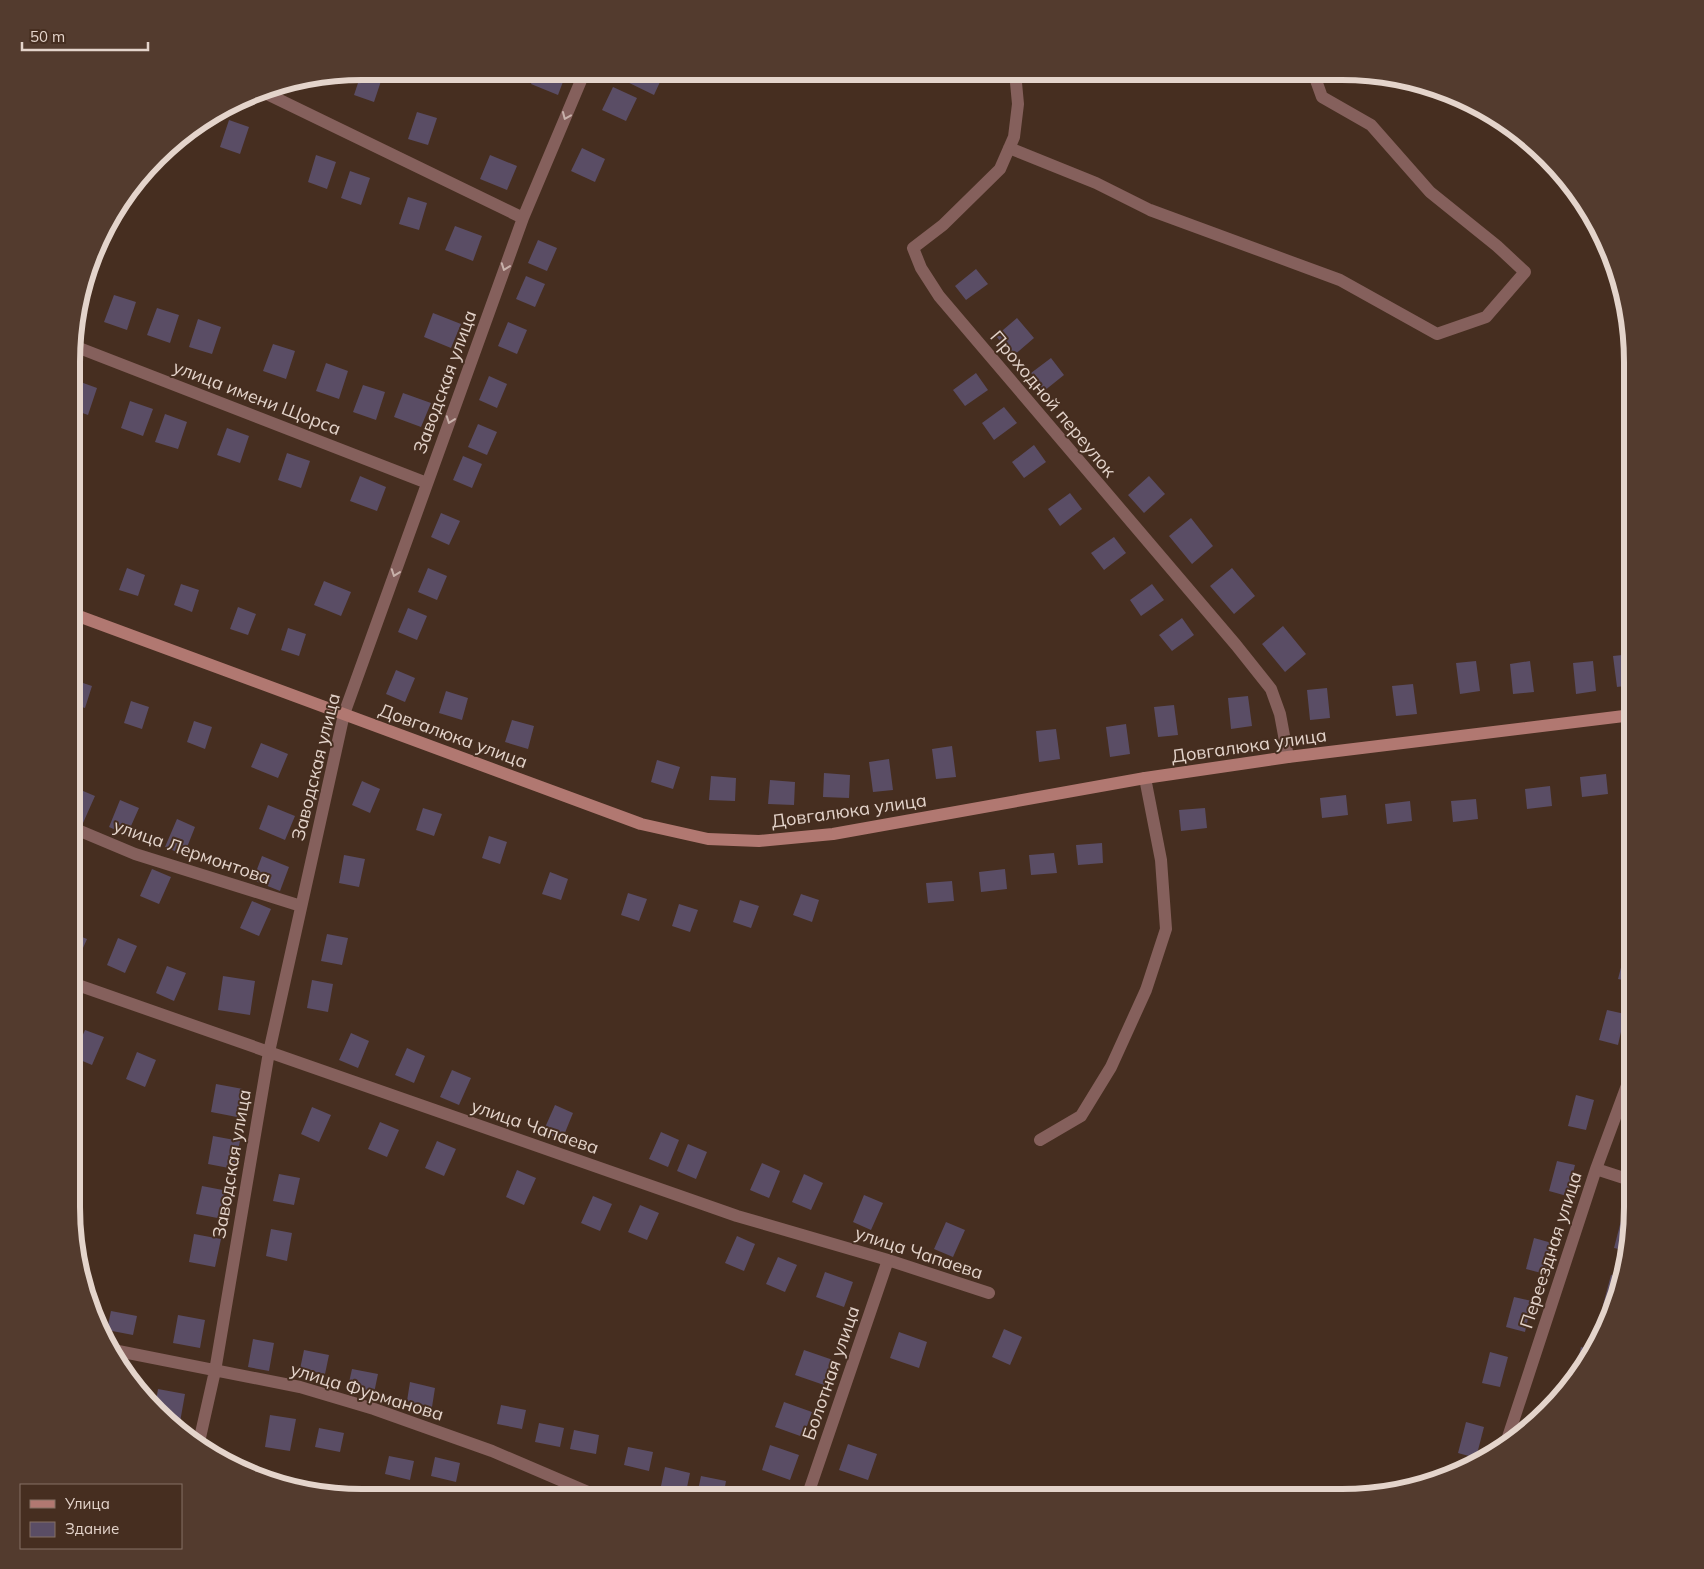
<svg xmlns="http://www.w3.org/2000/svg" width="1704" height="1569" viewBox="0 0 1704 1569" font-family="Mulish,sans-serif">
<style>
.building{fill:#5a4d65}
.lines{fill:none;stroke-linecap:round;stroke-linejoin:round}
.street{stroke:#85605c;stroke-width:12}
.secondary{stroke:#b17871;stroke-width:12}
.oneway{stroke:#c8b1aa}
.labels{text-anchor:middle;stroke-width:4;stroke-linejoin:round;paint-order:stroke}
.street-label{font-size:18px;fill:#e4d4cb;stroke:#462e20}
.rim{fill:none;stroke:#e4d4cb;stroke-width:6}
</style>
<rect width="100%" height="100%" fill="#462e20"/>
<!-- building -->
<path class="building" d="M362,71h11l10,4 -9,27 -20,-7z
M536,71h31l-9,24 -27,-11z
M622,71h43l-11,24 -35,-17z
M303,81l-3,8 -15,-5z
M613,87l24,11 -11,23 -24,-11z
M417,112l20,6 -9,27 -20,-6z
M229,120l20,7 -9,27 -20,-7z
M582,148l23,11 -10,23 -24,-11z
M316,155l20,7 -9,27 -19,-7z
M490,155l27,11 -10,24 -27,-11z
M350,171l20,7 -9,27 -20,-7z
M408,197l19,6 -8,27 -20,-6z
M455,226l27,10 -9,25 -28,-11z
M538,240l19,8 -10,23 -19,-8z
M976,269l12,15 -22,16 -11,-14z
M526,276l19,8 -10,23 -19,-8z
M114,295l22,7 -9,28 -23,-8z
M157,308l22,7 -9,28 -23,-8z
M433,313l28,11 -10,24 -27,-11z
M1017,318l17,20 -21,18 -17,-20z
M198,319l23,8 -9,27 -23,-7z
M508,322l19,8 -10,24 -19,-8z
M273,344l22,7 -9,28 -23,-8z
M1051,358l13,17 -20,16 -13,-18z
M326,363l22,8 -9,28 -23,-8z
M976,373l12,17 -23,16 -12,-16z
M489,376l18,8 -10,24 -18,-8z
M75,380l22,8 -9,27 -14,-5z
M363,385l22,7 -9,28 -23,-8z
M403,393l28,10 -10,24 -27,-10z
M130,401l23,8 -10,27 -22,-8z
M1004,407l13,16 -23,17 -12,-17z
M165,414l22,8 -9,27 -23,-7z
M478,424l19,8 -10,23 -19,-8z
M227,428l22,8 -9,27 -23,-8z
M1034,445l12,17 -22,16 -12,-16z
M287,453l23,8 -9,27 -23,-8z
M463,456l19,8 -10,24 -19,-8z
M360,476l26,11 -9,24 -27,-10z
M1149,476l16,18 -21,19 -16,-18z
M1070,493l12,16 -22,17 -12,-17z
M441,513l19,8 -11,24 -18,-8z
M1191,518l22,28 -21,18 -23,-28z
M1114,537l12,16 -22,17 -13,-17z
M127,568l18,7 -7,21 -19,-6z
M428,568l19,8 -10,24 -19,-8z
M1232,568l23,28 -21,18 -24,-28z
M324,581l27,11 -10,24 -27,-11z
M181,584l18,6 -7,22 -18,-7z
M1152,584l12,16 -23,16 -11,-16z
M238,607l18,7 -8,21 -18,-6z
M408,608l19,8 -10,24 -19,-8z
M1182,618l12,17 -22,16 -13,-16z
M1283,626l23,28 -21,18 -23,-28z
M288,628l18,6 -7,22 -18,-6z
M1632,654v31l-15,2 -4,-31z
M1476,661l4,30 -20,3 -4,-31z
M1530,661l4,31 -21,2 -3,-30z
M1593,661l3,30 -20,3 -3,-31z
M396,670l19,8 -10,24 -19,-8z
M74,680l18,6 -7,22 -12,-4z
M1413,684l4,30 -21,2 -4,-30z
M1327,688l3,30 -20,2 -3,-30z
M446,691l22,7 -6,22 -23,-7z
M1248,696l4,30 -21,3 -3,-31z
M131,701l18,6 -7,22 -18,-6z
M1174,705l4,30 -20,2 -4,-30z
M512,720l22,6 -6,23 -23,-7z
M194,721l18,6 -7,22 -18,-7z
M1126,724l4,30 -20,3 -4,-30z
M1056,729l4,30 -21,3 -3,-31z
M261,743l27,11 -10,24 -27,-11z
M952,746l4,31 -20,2 -4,-30z
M889,759l4,31 -20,2 -4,-30z
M657,760l23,7 -7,22 -22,-7z
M824,773l26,2 -1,23 -26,-1z
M1606,774l2,20 -26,3 -2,-20z
M711,776l25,2 -1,23 -26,-1z
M770,780l25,2 -1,23 -26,-1z
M362,781l18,8 -10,24 -18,-8z
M1550,786l2,20 -25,3 -2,-20z
M76,788l19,8 -12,27 -10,-4v-24z
M1346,795l2,20 -26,3 -2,-20z
M1476,799l2,20 -25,3 -2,-21z
M120,800l19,8 -12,27 -18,-8z
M1410,801l2,20 -25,3 -2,-20z
M268,805l27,11 -10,24 -26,-11z
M423,808l19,6 -8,22 -18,-6z
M1205,808l2,20 -26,3 -2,-21z
M177,819l18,8 -11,28 -19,-8z
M489,836l18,6 -7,22 -18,-6z
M1102,843l1,20 -25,2 -2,-20z
M1054,853l3,20 -26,2 -2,-20z
M344,855l21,4 -6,28 -20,-4z
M262,856l27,11 -9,24 -27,-11z
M152,869l19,8 -12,27 -19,-8z
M1005,869l2,20 -26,3 -2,-20z
M550,872l18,7 -7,21 -19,-6z
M952,881l2,20 -26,2 -2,-20z
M628,893l19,6 -8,22 -18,-6z
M801,894l18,6 -7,22 -19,-7z
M740,900l19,6 -8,22 -18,-6z
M252,901l19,8 -12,27 -19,-8z
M679,904l19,6 -8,22 -18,-6z
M72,933l15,6 -12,27 -3,-1z
M327,934l21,4 -6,27 -21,-4z
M118,938l19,8 -12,27 -18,-8z
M1626,948l7,2v32l-15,-3z
M167,966l19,7 -12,28 -18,-8z
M223,976l32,5 -5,34 -32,-5z
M312,980l21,4 -5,28 -21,-4z
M1607,1010l18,4 -7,31 -19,-5z
M85,1030l19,7 -12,28 -19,-8z
M351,1033l18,8 -11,27 -19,-8z
M407,1048l18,8 -11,27 -19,-8z
M137,1052l19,8 -11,27 -19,-8z
M452,1070l19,8 -12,27 -19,-8z
M216,1084l27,5 -6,28 -26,-5z
M1576,1095l18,5 -8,30 -18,-4z
M555,1105l18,8 -11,27 -19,-8z
M312,1107l19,8 -12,27 -18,-8z
M380,1122l19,8 -12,27 -19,-8z
M661,1132l18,8 -11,27 -19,-8z
M213,1136l27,5 -6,28 -26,-5z
M437,1141l19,8 -12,27 -19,-8z
M688,1144l19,8 -11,27 -19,-8z
M1557,1161l18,4 -8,31 -18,-5z
M762,1163l18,8 -11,27 -19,-8z
M517,1170l19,8 -12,27 -18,-8z
M279,1174l21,4 -6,27 -21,-4z
M804,1174l19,9 -12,27 -19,-8z
M202,1186l26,5 -5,28 -27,-5z
M864,1195l19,8 -12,27 -18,-8z
M593,1196l19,8 -12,27 -19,-8z
M640,1205l19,8 -12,27 -19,-8z
M1622,1217l10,2 -4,32 -14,-3z
M946,1222l19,8 -12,27 -19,-8z
M271,1229l21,4 -5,28 -21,-5z
M194,1234l27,5 -6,28 -26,-5z
M737,1236l18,8 -11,27 -19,-8z
M1534,1238l18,5 -7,31 -19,-5z
M778,1257l19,8 -12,27 -19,-8z
M825,1272l28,10 -9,25 -28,-10z
M1611,1275l12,3 -11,30 -9,-3z
M1514,1297l18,4 -7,31 -19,-5z
M111,1311l26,5 -4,19 -26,-5z
M178,1315l27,5 -5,28 -27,-5z
M1004,1329l18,8 -12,28 -18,-8z
M899,1332l28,10 -8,26 -29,-10z
M253,1339l21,4 -5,28 -21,-4z
M1581,1347l11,3 -17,22z
M304,1350l25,5 -4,19 -25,-5z
M804,1350l29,10 -9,25 -29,-10z
M1490,1352l18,5 -8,30 -18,-4z
M352,1369l26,5 -4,19 -26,-6z
M410,1382l25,6 -3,19 -25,-6z
M158,1389l27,5 -5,28 -8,-2 -17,-13z
M784,1402l28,10 -9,25 -28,-10z
M501,1405l25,5 -4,19 -25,-5z
M270,1415l26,4 -6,32 -25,-4z
M1466,1422l18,5 -8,31 -18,-5z
M539,1423l25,5 -4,19 -25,-5z
M319,1428l25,5 -4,19 -25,-5z
M574,1430l25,5 -3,19 -26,-5z
M848,1444l29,10 -9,26 -29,-10z
M770,1445l29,10 -9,25 -28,-10z
M628,1447l25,5 -4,19 -25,-6z
M389,1456l25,5 -4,19 -25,-6z
M435,1457l25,6 -4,19 -25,-6z
M665,1467l25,6 -4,19 -25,-6z
M701,1476l25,5 -3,17h-12l-14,-3z"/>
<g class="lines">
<!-- street -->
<path class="street" d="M1015,72l3,32 -4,33 -14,32 -57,56 -30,23 8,20 18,28 297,349 35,44 9,25 8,43
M261,91l262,127
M1009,148l87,35 54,27 190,70 97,54 49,-17 39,-45 -28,-26 -67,-54 -59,-67 -49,-28 -9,-25
M74,346l353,137
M73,828l62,26 166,52
M72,983l665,233 151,44 101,33
M1040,1140l41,-24 30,-49 35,-77 20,-61 -5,-69 -16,-82
M1596,1169l37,12
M113,1350l187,37 74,22 118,42 110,47
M199,1442l16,-71 54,-319 75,-338 179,-496 62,-147
M1506,1443l90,-274 37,-100
M807,1497l81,-237"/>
<!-- secondary -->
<path class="secondary" d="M73,614l568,210 67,15 51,2 74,-7 312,-56 143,-21 344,-42"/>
</g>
<!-- one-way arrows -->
<defs><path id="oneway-chevron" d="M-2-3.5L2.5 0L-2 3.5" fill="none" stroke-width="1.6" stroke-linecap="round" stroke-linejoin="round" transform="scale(1.25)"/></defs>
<g class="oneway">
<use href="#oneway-chevron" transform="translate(566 116) rotate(113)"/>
<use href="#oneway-chevron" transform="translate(505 267) rotate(110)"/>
<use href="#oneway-chevron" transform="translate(450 420) rotate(110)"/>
<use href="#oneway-chevron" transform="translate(395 573) rotate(110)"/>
</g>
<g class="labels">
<!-- street labels -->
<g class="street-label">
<text transform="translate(445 382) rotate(-70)" y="6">Заводская улица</text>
<text transform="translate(257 398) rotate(21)" y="6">улица имени Щорса</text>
<text transform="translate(1053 404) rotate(50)" y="6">Проходной переулок</text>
<text transform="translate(453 736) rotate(20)" y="6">Довгалюка улица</text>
<text transform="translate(1249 746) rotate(-8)" y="6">Довгалюка улица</text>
<text transform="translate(316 767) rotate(-76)" y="6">Заводская улица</text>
<text transform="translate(849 811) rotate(-8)" y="6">Довгалюка улица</text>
<text transform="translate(192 852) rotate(19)" y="6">улица Лермонтова</text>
<text transform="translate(535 1127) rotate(19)" y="6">улица Чапаева</text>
<text transform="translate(232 1164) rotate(-80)" y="6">Заводская улица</text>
<text transform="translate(1551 1250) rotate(-72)" y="6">Переездная улица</text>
<text transform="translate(919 1253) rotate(18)" y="6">улица Чапаева</text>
<text transform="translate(831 1373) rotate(-71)" y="6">Болотная улица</text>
<text transform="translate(367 1392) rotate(17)" y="6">улица Фурманова</text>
</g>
</g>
<!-- crop -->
<path d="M0 0H1704V1569H0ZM362 80H1342A282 282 0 0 1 1624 362V1207A282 282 0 0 1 1342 1489H362A282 282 0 0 1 80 1207V362A282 282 0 0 1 362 80Z" fill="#533b2e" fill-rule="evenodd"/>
<path class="rim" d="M362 80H1342A282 282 0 0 1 1624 362V1207A282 282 0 0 1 1342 1489H362A282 282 0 0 1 80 1207V362A282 282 0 0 1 362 80Z"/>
<!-- legend -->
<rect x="20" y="1484" width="162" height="65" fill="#462e20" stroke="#857064"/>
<rect x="30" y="1500" width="25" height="8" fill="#b17871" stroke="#857064"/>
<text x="65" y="1509" font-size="15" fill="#e4d4cb">Улица</text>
<rect x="30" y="1522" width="25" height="15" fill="#5a4d65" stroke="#857064"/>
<text x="65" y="1534" font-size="15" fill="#e4d4cb">Здание</text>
<!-- scale -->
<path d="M22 42v8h126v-8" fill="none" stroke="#e4d4cb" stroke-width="2.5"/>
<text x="30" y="42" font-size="15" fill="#e4d4cb" stroke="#462e20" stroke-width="4" paint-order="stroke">50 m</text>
</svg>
